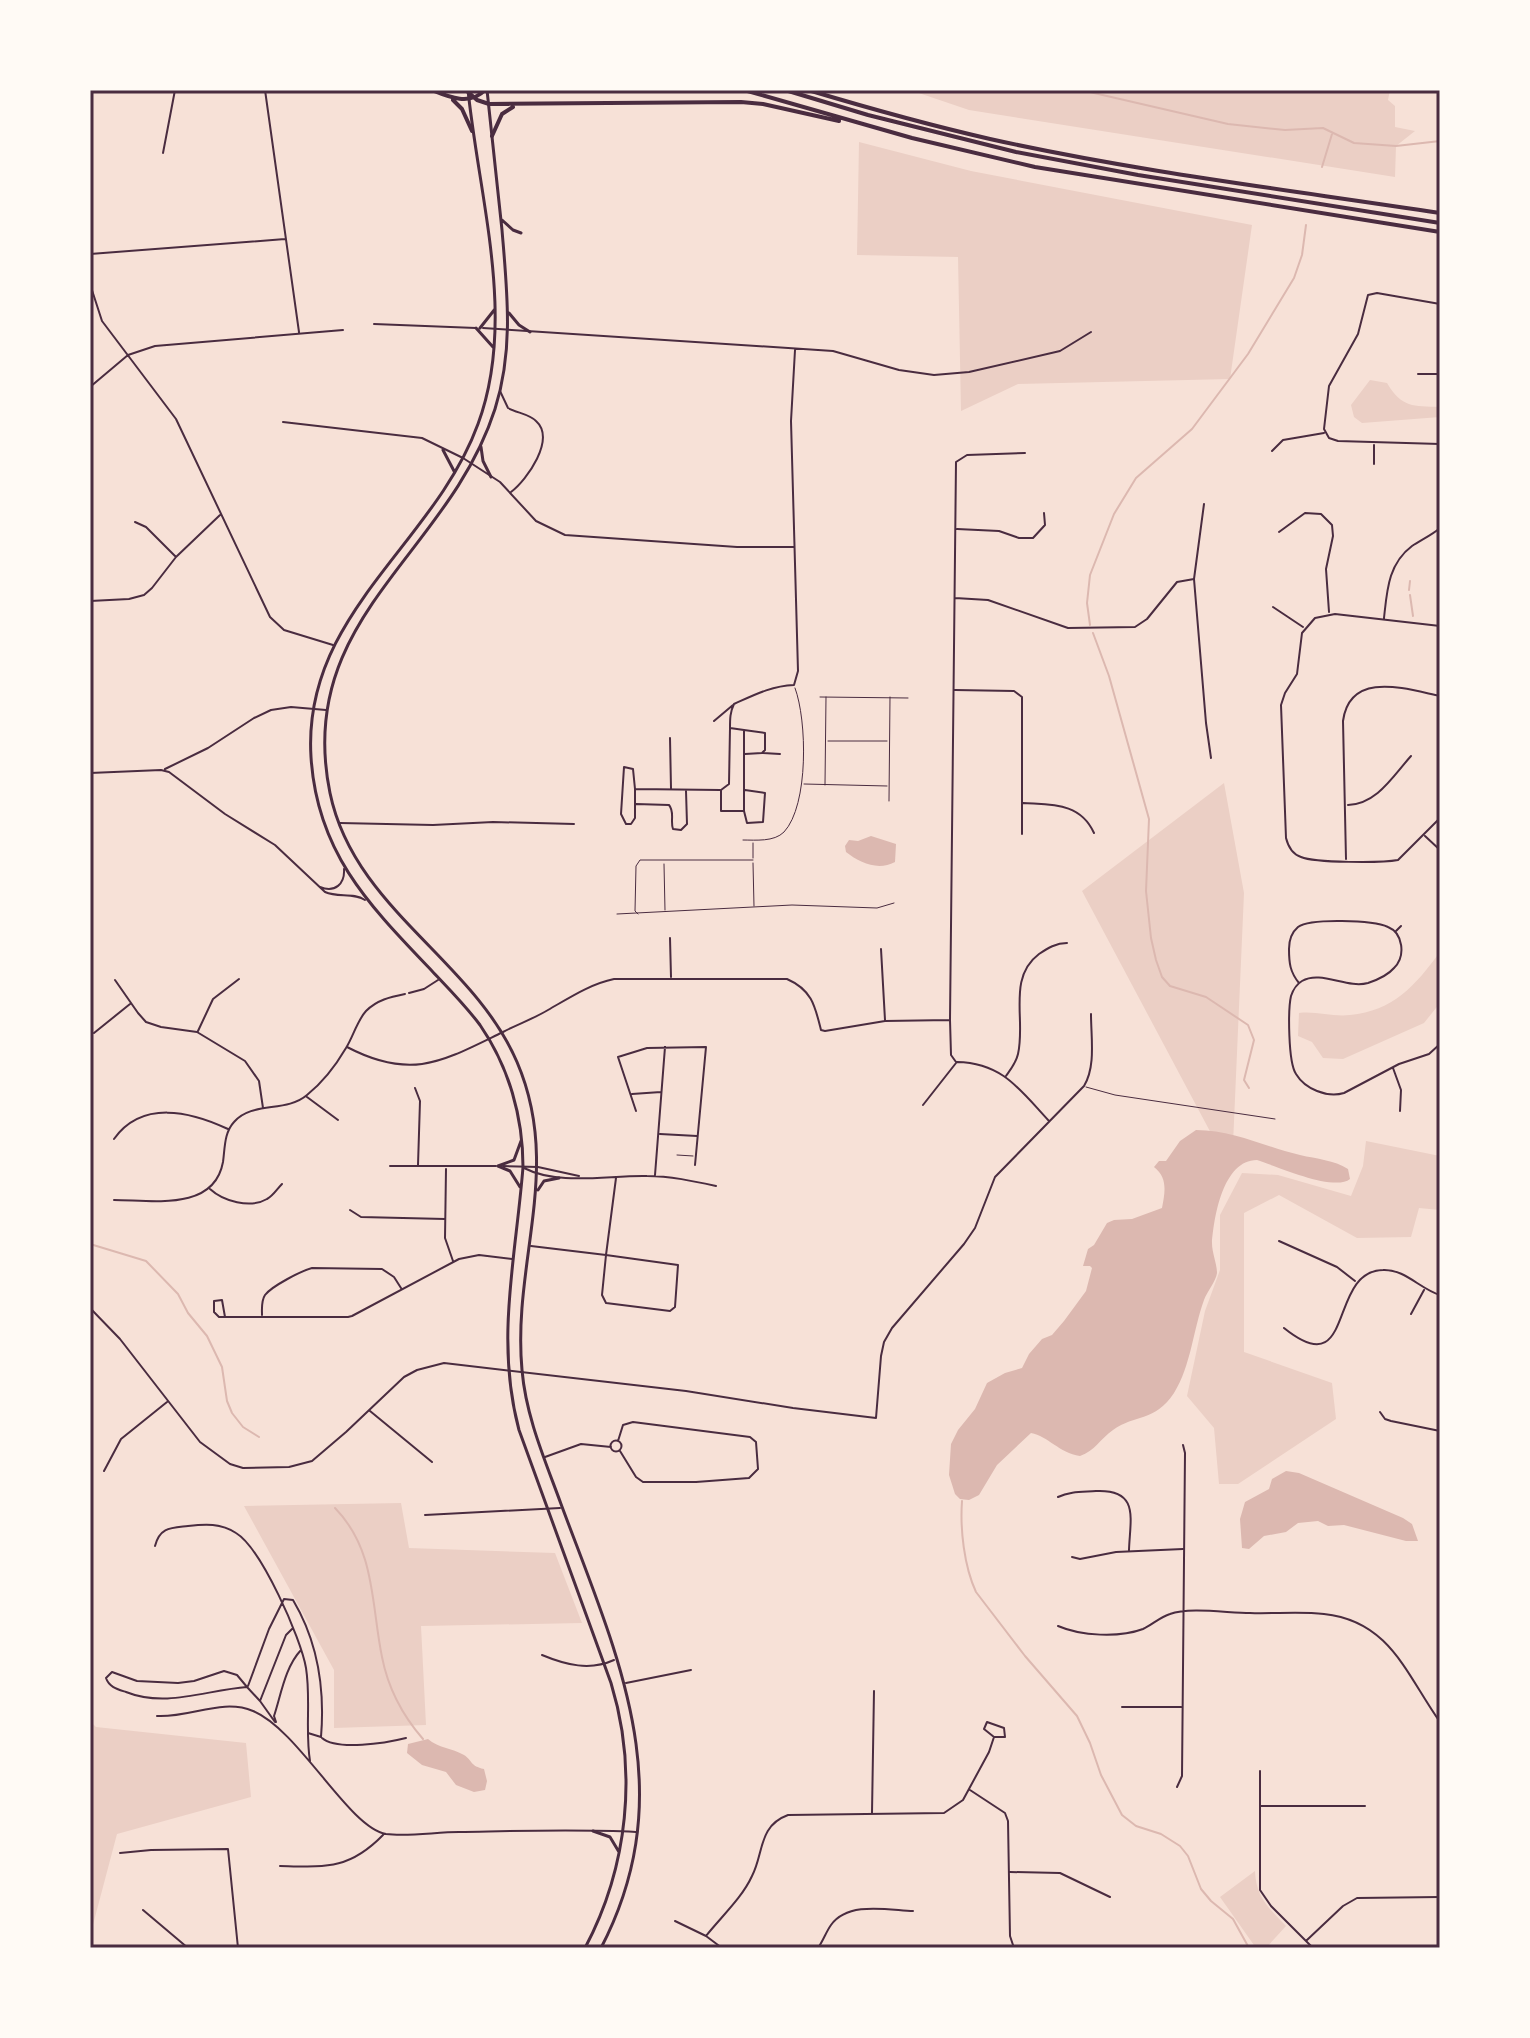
<svg xmlns="http://www.w3.org/2000/svg" width="1530" height="2038" viewBox="0 0 1530 2038" font-family="'Varela Round',sans-serif">
<style>
.green{fill:#ebcfc5}
.water{fill:#dcb8b0}
.lines{fill:none;stroke-linecap:round;stroke-linejoin:round}
.stream{stroke:#dcb8b0;stroke-width:2}
.service{stroke:#4a2c40;stroke-width:1}
.minor{stroke:#4a2c40;stroke-width:2}
.primary{stroke:#4a2c40;stroke-width:3}
.motorway{stroke:#4a2c40;stroke-width:4}
.neatline{fill:none;stroke:#4a2c40;stroke-width:3}
</style>
<rect width="100%" height="100%" fill="#f7e1d7"/>
<!-- green -->
<path class="green" d="M910,90h480l-2,10 7,6v21l20,4 -19,15 -1,31 -426,-67z
M859,142l112,29 281,54 -22,154 -212,5 -57,27 -3,-154 -101,-2z
M1370,380l17,3c15,25 26,23 53,24v10l-78,6 -8,-6 -3,-12z
M1224,783l20,110 -12,274h-3l-147,-276z
M1440,952v51l-16,20 -81,36 -20,-1 -11,-16 -14,-6 1,-23c17,-2 34,4 51,2 43,-4 65,-29 90,-63z
M1366,1141l74,15v54l-21,-2 -8,29 -54,1 -78,-43 -35,18v139l88,31 4,36 -98,65h-19l-5,-56 -27,-32 18,-85 15,-41v-55l22,-42 36,2 73,21 12,-30z
M401,1503l8,45 146,5 27,70 -161,3 5,99 -92,3v-58l-90,-164z
M90,1721l6,6 150,16 5,54 -134,37 -27,102z
M1255,1871c1,27 14,37 31,55l-20,22h-10l-36,-51z"/>
<!-- water -->
<path class="water" d="M871,836l25,8 -1,18c-17,9 -35,1 -49,-10l-1,-6 4,-6 9,1z
M1196,1130c37,0 69,17 104,25 17,4 34,5 48,14l2,10c-16,13 -74,-13 -93,-19 -34,0 -43,57 -45,83 0,10 5,21 5,30 -1,8 -10,19 -13,27 -11,30 -13,66 -30,93 -19,29 -39,21 -61,37 -13,9 -18,21 -33,26 -21,-3 -32,-20 -49,-23l-34,32 -18,30 -10,5 -9,-1 -5,-5 -6,-19 2,-31 7,-14 17,-21 12,-26 18,-10 17,-5 7,-14 13,-15 10,-4 12,-14 22,-30 6,-23 -2,-2h-7l5,-17 6,-4 13,-22 7,-3 18,-1 30,-11c3,-16 6,-30 -8,-41l5,-6h7l14,-20z
M1286,1471l13,2 104,45 9,6 6,17h-12l-62,-16 -16,1 -10,-5 -20,2 -12,9 -22,4 -15,13 -7,-1 -2,-29 5,-17 24,-13 3,-10z
M428,1739c10,9 24,9 36,16 9,6 6,11 20,14l3,12 -2,9 -11,2 -18,-7 -10,-13 -24,-7 -15,-12 1,-9z"/>
<g class="lines">
<!-- stream -->
<path class="stream" d="M1081,90l147,34 57,6 38,-2 31,15 42,3 44,-5
M1322,167l10,-33
M1409,590l1,-9
M1410,595l3,21
M1090,625l-3,-22 3,-28 24,-61 22,-36 56,-49 56,-75 46,-76 8,-23 4,-30
M1093,633l16,43 40,143 -3,72 5,47 5,22 6,17 8,9 36,11 42,28 6,15 -10,40 5,8
M90,1244l56,17 32,33 10,19 19,23 15,31 5,34 5,12 11,14 16,10
M962,1501c-2,28 2,65 14,91l49,64 52,60 13,27 11,32 21,40 14,11 25,8 19,12 8,10 13,33 10,12 22,18 16,29
M335,1508c41,42 36,96 47,149 6,31 21,59 41,82"/>
<!-- service -->
<path class="service" d="M820,697l88,1
M828,741h59
M804,784l83,2
M825,785l1,-88
M889,801l1,-104
M743,840c13,0 31,2 41,-8 25,-27 23,-112 11,-144
M753,858v-15
M753,863l1,43
M664,864l1,46
M617,914l175,-9 85,3 17,-5
M638,914l-3,-3 1,-45 4,-6h113
M1086,1087l29,8 160,24
M677,1155l16,1"/>
<!-- minor -->
<path class="minor" d="M265,90l34,242
M163,153l12,-63
M90,254l195,-15
M90,284l12,37 74,98 94,198 14,13 49,15
M1440,304l-63,-11 -9,2 -10,39 -29,52 -5,43 5,9 9,3 102,3
M374,324l102,4
M483,328l350,23 66,19 35,5 35,-3 91,-21 31,-19
M1418,374h22
M90,387l38,-32 27,-9 188,-16
M500,391l8,17c9,5 21,6 28,13 20,18 -9,59 -25,71
M283,422l139,16 41,20 37,24 36,39 29,14 172,12h57
M1272,451l11,-11 41,-7
M1374,464v-19
M1204,504l-10,75 12,144 5,35
M135,522l11,5 29,29
M957,529l42,2 20,7h14l12,-13 -1,-12
M1279,532l26,-19 16,1 11,11 1,11 -7,33 3,43
M955,598l33,2 80,28 67,-1 12,-8 30,-37 17,-3
M90,601l39,-2 15,-4 8,-7 24,-31 44,-42
M1273,607l30,20
M1384,618c3,-27 4,-54 28,-72 9,-6 20,-11 28,-18
M1440,626l-105,-12 -20,4 -13,15 -5,41 -12,19 -4,12 5,133c2,8 6,16 15,19 14,6 81,6 97,3l42,-42
M955,690l59,1 8,6v137
M714,721l19,-16
M730,728l14,2v81h-23v-21l8,-6 1,-56c0,-9 0,-16 4,-24 20,-9 37,-18 60,-19l4,-14 -7,-250 4,-71
M744,730l21,3v17l-3,3 -17,1
M670,738l1,50
M763,753l17,1
M165,769l43,-21 46,-30 17,-8 20,-3 35,3
M90,773l71,-3 8,2 56,42 50,31 50,47c13,6 28,0 40,8
M635,789l-2,-20 -9,-2 -3,47 5,10h5l4,-6v-29l85,1
M1023,803c28,2 57,-1 71,30
M636,804l33,1c6,7 1,16 4,24l8,1 6,-6 -1,-33
M1348,805c29,-1 45,-29 63,-49
M744,811l3,12 16,-1 2,-29 -20,-3
M340,823l93,2 60,-3 81,2
M1425,836l15,14
M1346,859l-3,-138c7,-51 63,-32 97,-25
M320,887c15,6 25,-3 24,-18
M1396,931l5,-5
M670,938l1,39
M881,949l4,71
M115,980l23,33 8,9 15,5 36,5 48,29 14,20 4,27
M1299,983c-9,-11 -10,-20 -10,-34 0,-8 2,-16 9,-22 12,-9 75,-7 90,0 15,6 18,29 6,41 -6,7 -17,12 -26,15 -21,6 -47,-13 -66,-2 -5,3 -9,9 -11,15 -3,13 -3,66 5,78 9,15 31,24 48,19l55,-29 30,-10 11,-10
M409,993l15,-4 14,-9
M198,1031l15,-32 26,-20
M94,1033l36,-29
M347,1047c65,34 96,14 156,-15 15,-8 30,-13 45,-22 21,-12 42,-26 66,-31h173c25,11 28,27 34,51l4,1 60,-10 65,-1
M956,1062l-5,-7 -1,-35 6,-558 11,-7 58,-2
M957,1062c46,1 63,28 92,59
M1393,1068l8,22 -1,21
M1006,1076c5,-7 10,-13 12,-22 8,-34 -11,-76 21,-100 9,-6 17,-11 28,-11
M415,1088l5,13 -2,64
M632,1094l29,-2
M307,1097l31,23
M923,1105l33,-42
M636,1111l-18,-54 29,-9 59,-1 -11,118
M660,1134l37,2
M114,1139c28,-39 76,-28 114,-10
M390,1166h106
M503,1166l35,1 41,9
M524,1168c35,18 84,7 123,8 23,0 46,5 69,10
M446,1169l-1,69 8,23
M655,1175l10,-128
M210,1189c13,12 40,20 57,10 6,-3 10,-10 15,-15
M114,1200c37,0 100,12 109,-38 2,-14 1,-29 11,-40 18,-21 52,-9 73,-27 15,-12 29,-30 39,-47 7,-11 11,-27 20,-37 11,-11 24,-14 39,-17
M350,1210l11,7 84,2
M1279,1241l58,26 18,14
M531,1246l75,9 10,-77
M606,1255l72,10 -3,42 -5,4 -64,-8 -4,-8z
M90,1308l30,31 80,103 30,22 13,4 46,-1 23,-6 34,-29 58,-55 13,-7 27,-7 242,28 107,17 83,10 5,-62 3,-14 8,-14 72,-84 11,-16 20,-51 89,-91c12,-20 7,-48 7,-72
M1411,1314l13,-24
M262,1315c0,-6 -1,-14 3,-20 7,-9 36,-24 47,-27l70,1 12,8 7,11
M225,1317l-3,-17 -8,1v11l5,5c43,0 86,0 129,0l4,-1 107,-57 20,-4 33,4
M1284,1328c72,58 43,-57 99,-58 22,-1 37,19 57,25
M370,1411l62,51
M1380,1412l5,7 6,2 49,10
M610.5 1446a5.5 5.5 0 1 1 11 0a5.5 5.5 0 1 1-11 0Z
M618,1441l5,-16 10,-3 117,15 6,5 2,27 -9,9 -53,4h-53l-7,-5 -16,-26
M545,1457l36,-13 30,3
M104,1471l17,-32 46,-37
M1058,1497c12,-6 25,-5 38,-6 44,-2 34,28 33,59
M425,1515l135,-7
M155,1546c5,-19 16,-18 33,-20 17,-2 33,-3 48,7 25,15 65,105 70,135 5,31 -1,63 4,93
M1072,1557l8,2 36,-7 67,-3
M1058,1626c23,10 61,12 85,3 9,-4 17,-12 27,-15 19,-7 58,-1 80,-1 24,1 49,-2 74,1 66,7 82,60 116,108
M542,1655c24,10 48,16 72,5
M626,1683l65,-13
M248,1686l21,-57 15,-30 9,1c25,42 32,89 28,137l-13,-4
M247,1687l-10,-12 -13,-4 -30,10 -16,2 -41,-2 -25,-9 -6,6c3,9 11,11 20,14 40,16 80,-2 121,-5l13,14
M1122,1707h59
M157,1716c33,2 65,-18 96,-5 46,19 96,117 133,123 22,3 50,-2 73,-2 59,-1 118,-3 177,0
M275,1722l-15,-21 26,-66 6,-6
M276,1722l-2,-6c7,-21 11,-49 27,-66
M322,1738c15,13 64,5 84,0
M1260,1771v119l11,16 42,42
M1177,1787l5,-11 3,-323 -2,-8
M970,1790l35,23 3,8 2,115 4,12
M1261,1806h104
M872,1813l2,-122
M120,1853l31,-3 77,-1 10,99
M280,1866c45,1 69,4 103,-31
M1010,1872l50,1 50,24
M143,1910l45,38
M675,1921l31,15 16,12
M706,1936c15,-19 36,-38 46,-60 12,-23 6,-50 36,-61l156,-2 19,-13 26,-48 5,-15 -10,-8 3,-7 17,6 1,9h-11
M1307,1940l36,-34 14,-8 83,-1
M818,1948c5,-7 8,-16 13,-23 17,-24 57,-15 82,-14"/>
<!-- primary -->
<path class="primary" d="M468,90c11,109 49,229 10,334 -44,121 -176,190 -167,333 6,96 58,148 121,214 17,18 34,35 48,54 29,42 43,92 43,142 -7,90 -28,173 -4,263l92,253c27,88 17,184 -26,265
M487,90c5,47 10,93 15,140 5,61 12,119 -7,179 -47,147 -201,209 -165,384 24,116 143,166 187,269 46,107 -5,200 5,308 4,47 23,90 39,134 56,151 122,286 40,444
M502,220l11,10 8,3
M509,313l10,12 11,7
M476,328l17,19
M480,328l15,-19
M481,447l2,14 8,16
M443,450l11,21
M498,1166l16,-6 7,-19
M498,1166l12,5 10,16
M538,1190l6,-9 15,-3
M593,1831l17,6 9,15"/>
<!-- motorway -->
<path class="motorway" d="M432,90c17,7 38,16 53,0
M744,90l168,48 123,29 405,65
M785,90l83,25 148,37 122,23 302,48
M808,90c60,18 121,35 182,49 148,33 300,51 450,74
M468,92l9,8 12,4 252,-2 22,2 76,17
M453,100l9,9 10,22
M492,136l10,-22 11,-7"/>
</g>
<!-- border -->
<rect width="1530" height="2038" fill="none" stroke="#fffaf5" stroke-width="184"/>
<rect x="92" y="92" width="1346" height="1854" class="neatline"/>
</svg>
